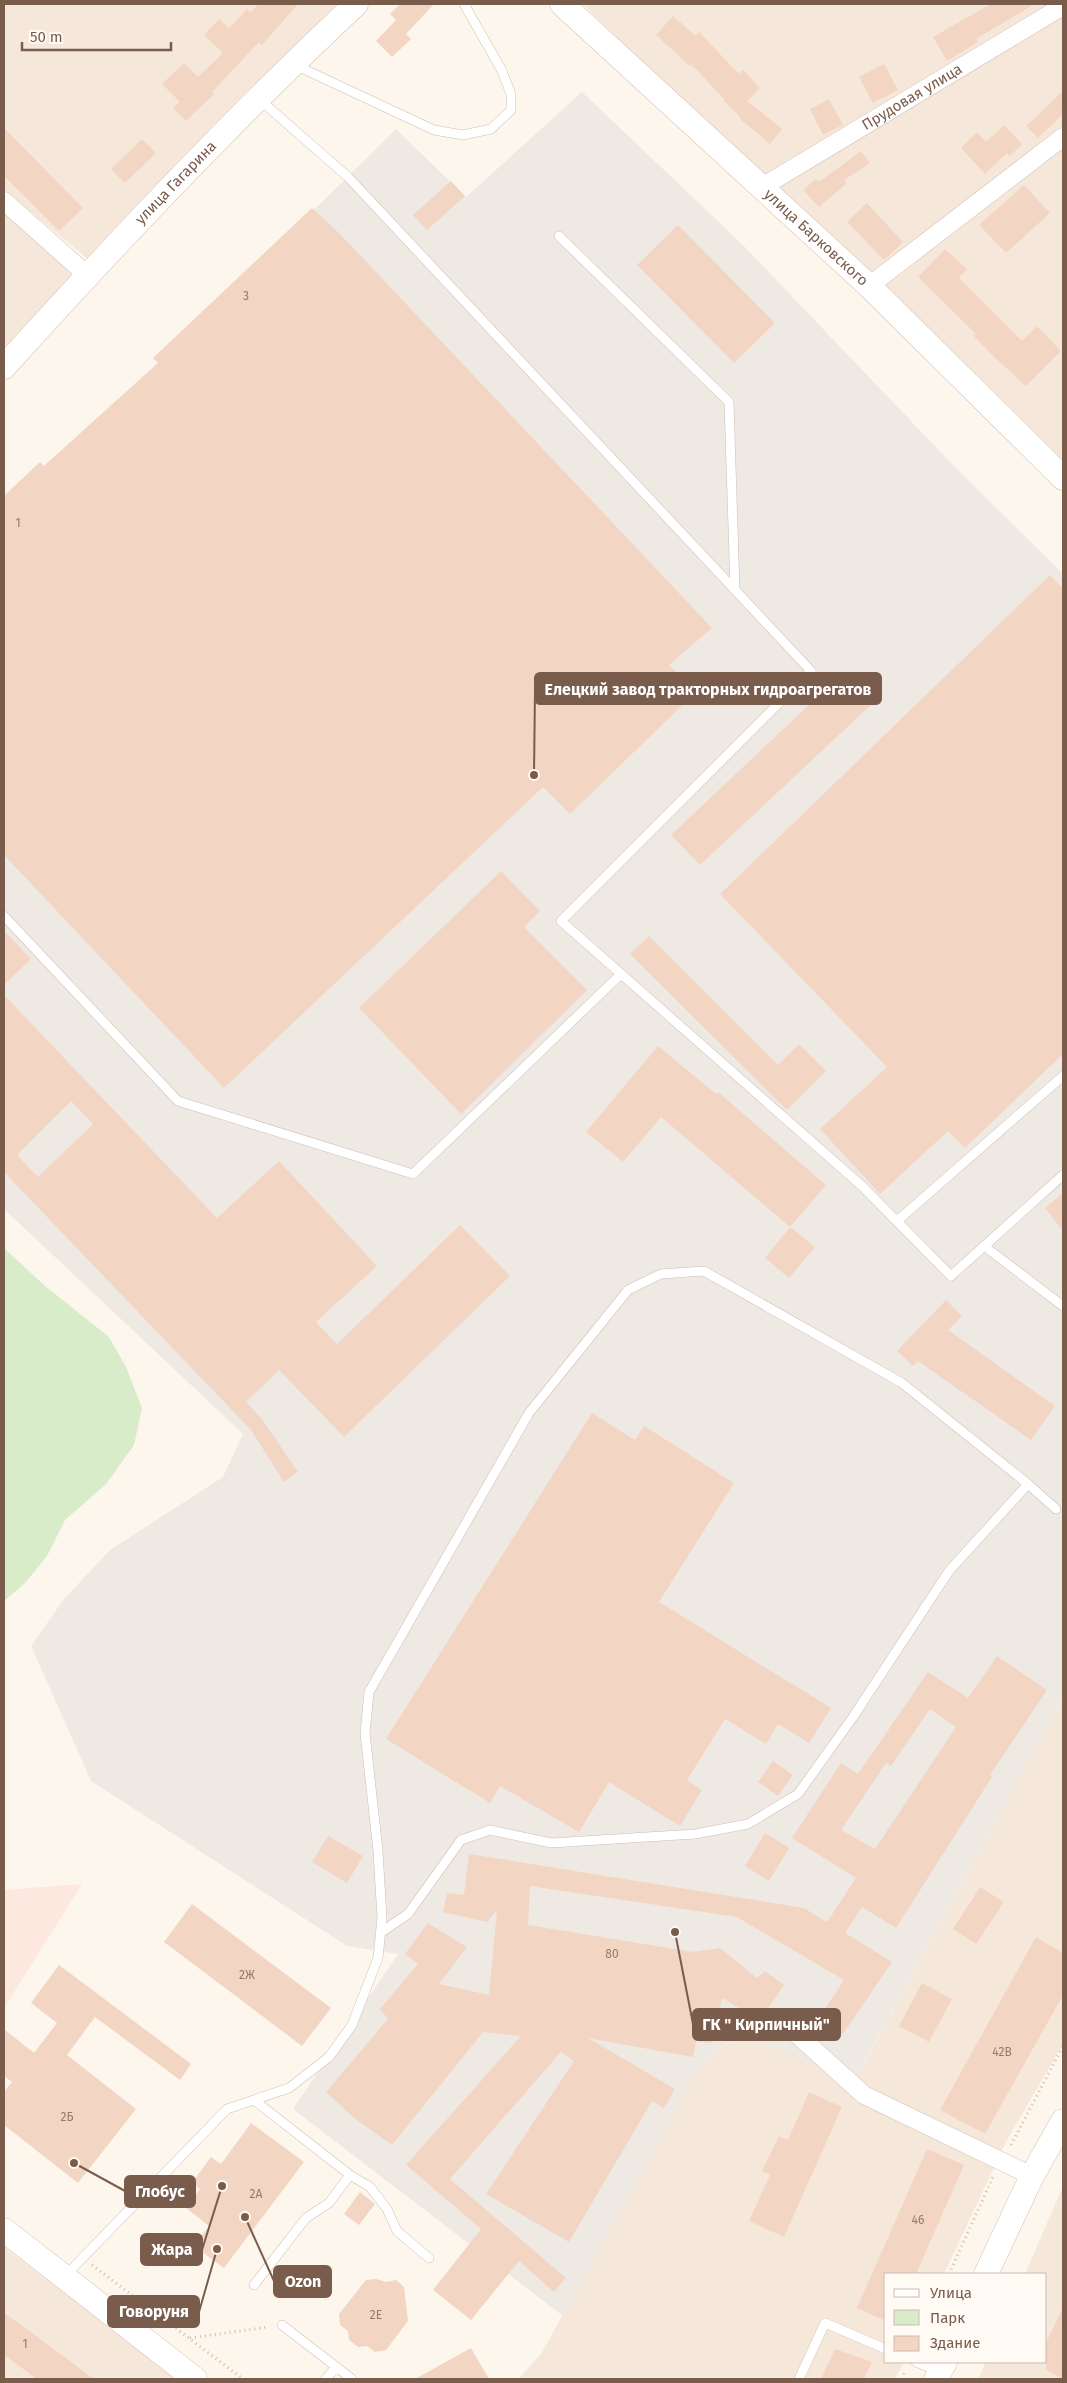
<svg xmlns="http://www.w3.org/2000/svg" width="1067" height="2383" viewBox="0 0 1067 2383" font-family="'Fira Sans',sans-serif">
<style>
.residential{fill:#f5e8da}
.commercial{fill:#fde8e0}
.industrial{fill:#efe9e4}
.green{fill:#d8ecc9}
.building{fill:#f3d5c3;fill-rule:evenodd}
.lines{fill:none;stroke-linecap:round;stroke-linejoin:round}
.lane-casing{stroke:#d1beb0;stroke-width:10}
.street-casing{stroke:#d1beb0;stroke-width:19}
.secondary-casing{stroke:#d6c0b0;stroke-width:25}
.path{stroke:#d9b8a5;stroke-width:3;stroke-dasharray:1 4;stroke-linecap:butt}
.lane{stroke:#fff;stroke-width:9}
.street{stroke:#fff;stroke-width:18}
.secondary{stroke:#fff;stroke-width:24}
.labels{text-anchor:middle;stroke-width:4;stroke-linejoin:round;paint-order:stroke}
.number-label{font-size:12px;fill:#987a6a}
.street-label{font-size:15px;fill:#7a5c4d;stroke:#fffaf3}
.leader{fill:none;stroke:#7a5c4d;stroke-width:2}
.callout-dot{fill:#7a5c4d;stroke:#fffaf3;stroke-width:2}
.callout{fill:#7a5c4d;stroke:#7a5c4d;stroke-width:2}
.callout-label{font-size:16px;text-anchor:middle;font-weight:bold;fill:#fff}
</style>
<rect width="100%" height="100%" fill="#fdf6ec"/>
<!-- residential -->
<path class="residential" d="M4,4h333l-59,62 -30,25 -160,168 -84,-69z
M583,4h480v474l-301,-291z
M4,201l83,74 -83,92z
M1063,1698v346l-56,96 -63,134h-58v88h18l-9,17h-377l23,-25 155,-280 42,-41 117,47z
M1063,2186v193h-85l8,-17h60v-88h-21z
M4,2247l174,132h-174z"/>
<!-- commercial -->
<path class="commercial" d="M82,1884l-78,124v-118z"/>
<!-- industrial -->
<path class="industrial" d="M582,92l161,153 208,218 112,111v1124l-209,383 -117,-48 -41,41 -133,242 -270,-207 105,-155 -51,-8 -256,-165 -60,-135 33,-47 46,-49 113,-73 20,-43 -239,-225v-713l36,-34 4,4 114,-103 -5,-5 166,-153 77,-76 70,68z"/>
<!-- green -->
<path class="green" d="M4,1248l41,38 64,51 17,30 16,41 -8,37 -28,39 -41,36 -18,36 -22,27 -21,18z"/>
<!-- building -->
<path class="building" d="M258,4h40l-36,41 -3,-3 -47,50 2,2 -28,27 -13,-13 7,-6 -18,-18 22,-21 14,14 25,-24 -19,-18 15,-16 10,9 18,-19 4,3z
M400,4h34l-28,30 5,5 -19,18 -16,-16 20,-21 -6,-6z
M991,4h44l-59,35 2,3 -31,19 -14,-24z
M673,16l23,20 3,-4 40,42 4,-4 17,18 -13,13 35,28 -12,15 -30,-25 1,-1 -17,-17 1,-1 -34,-36 -1,2 -34,-31z
M884,64l14,26 -25,13 -14,-26z
M1063,91v23l-25,24 -12,-12z
M829,99l14,26 -20,10 -13,-26z
M1004,125l18,19 -12,12 -3,-3 -22,21 -24,-26 16,-16 9,10z
M4,128l79,80 -24,23 -55,-55z
M142,139l14,14 -31,30 -14,-14z
M861,151l9,12 -26,17 3,3 -28,24 -16,-17 13,-11 3,3z
M451,181l14,15 -38,34 -14,-15z
M1024,185l26,28 -44,40 -27,-28z
M867,203l36,39 -19,18 -37,-38z
M312,208l28,26 372,394 -43,37 27,27 -126,122 -27,-27 -319,301 -220,-233v-359l36,-34 4,4 114,-103 -5,-5z
M678,225l97,98 -41,40 -97,-98z
M945,249l22,20 -8,9 63,63 15,-15 24,25 -35,35 -34,-31 -18,-19 2,-2 -58,-57z
M1050,575l13,14v465l-98,94 -17,-17 -68,63 -60,-65 67,-62 -167,-173z
M844,672l29,31 -173,162 -29,-30z
M501,871l39,40 -16,16 63,63 -126,124 -102,-106z
M4,931l27,28 -27,26z
M649,936l129,129 21,-21 27,27 -39,39 -157,-156z
M4,995l213,223 62,-57 98,105 -61,56 21,22 123,-119 50,51 -166,161 -65,-67 -33,32 16,17 36,53 -14,10 -33,-52 -247,-258zM71,1101l22,23 -55,53 -21,-22z
M658,1046l58,48 2,-2 108,93 -36,42 -129,-110 -38,45 -37,-30z
M1063,1193v38l-18,-23z
M790,1227l25,20 -26,31 -24,-20z
M946,1300l16,16 -14,14 107,76 -24,34 -113,-79 -5,5 -16,-15z
M592,1413l43,27 9,-14 90,57 -75,119 172,106 -22,35 -31,-19 -12,20 -41,-25 -38,61 15,10 -22,36 -71,-44 -30,50 -79,-46 -10,17 -104,-64z
M997,1656l50,34 -57,85 2,2 -96,151 -34,-21 -17,26 47,29 -49,72 -24,-16 25,-38 -107,-63 -207,-31 -2,39 165,27 27,-4 37,30 8,-7 19,14 -24,35 -38,-22 -10,45 -16,-2 -3,16 -105,-19 87,51 -11,19 -12,-7 -83,141 -83,-48 88,-133 -13,-9 -111,127 116,99 -12,14 -35,-31 -48,59 -38,-30 48,-61 -75,-64 115,-129 -38,-4 -91,113 -39,-28 -27,-25 62,-73 -8,-10 38,-45 -13,-10 23,-31 39,24 -28,37 50,11 8,-85 -10,12 -44,-10 4,-19 17,2 5,-41 335,54 23,14 29,-44 -64,-40 49,-75 17,11 70,-102 40,26zM930,1709l26,18 -81,122 -34,-19 45,-67 5,3z
M773,1761l20,14 -15,21 -20,-14z
M765,1833l24,15 -20,33 -24,-15z
M328,1836l35,20 -16,27 -35,-21z
M980,1887l24,15 -28,42 -23,-15z
M192,1904l139,104 -29,38 -138,-104z
M1036,1937l27,16v42l-78,139 -45,-24z
M59,1965l132,99 -11,16 -85,-63 -28,38 69,54 -58,74 -74,-58v-33l8,-10 -8,-6v-47l30,24 23,-30 -26,-20z
M922,1983l30,16 -23,43 -30,-16z
M809,2092l33,15 -58,130 -35,-16 21,-46 -8,-4 17,-35 9,4z
M251,2123l53,39 -80,106 -30,-22 15,-20 -23,-18 14,-19 -8,-6 19,-26 10,7z
M927,2149l37,16 -48,109h-30v47l-29,-13z
M360,2192l15,12 -16,21 -15,-11z
M376,2279l10,3 10,-2 8,7 4,34 -22,29 -11,2 -8,-6 -9,1 -9,-7 -1,-9 -8,-6 -1,-11 27,-34z
M1063,2307v72l-17,-9v-27z
M4,2313l20,14 70,52h-57l-33,-24z
M471,2348l18,31h-74z
M835,2349l37,13 -8,17h-43z"/>
<g class="lines">
<defs>
<path id="lane" d="M295,65l139,65 29,5 28,-6 20,-19v-16l-10,-25 -37,-65
M259,99l89,78 463,494 -250,250 301,265 89,90 112,-101
M559,236l170,166 6,188
M4,916l174,185 235,73 208,-200
M897,1221l166,-145
M984,1246l79,60
M380,1933l28,-19 53,-74 29,-10 61,13 144,-9 53,-10 50,-30 55,-77 96,-146 79,-87
M254,2100l96,75 20,12 17,22 10,22 32,27
M64,2277l163,-168 62,-21 40,-31 23,-32 26,-67 4,-40 -4,-67 -13,-118 4,-41 160,-279 99,-123 33,-16 43,-3 198,112 126,101 28,25
M254,2285l52,-67 23,-15 21,-28
M282,2325l70,54
M916,2362l23,9
M326,2379l10,-12
M799,2379l26,-56 61,26"/>
<g id="street">
<path id="s1" d="M762,187l301,-181"/>
<path d="M4,201l83,74"/>
<path d="M869,286l194,-149"/>
<path d="M779,2018l85,77 168,81"/>
</g>
<g id="secondary">
<path id="s2" d="M562,4l307,282 194,192"/>
<path id="s3" d="M4,367c113,-125 229,-248 352,-363"/>
<path d="M4,2230l191,149"/>
<path d="M986,2274l46,-98 31,-55"/>
<path d="M936,2379l9,-17"/>
</g>
</defs>
<!-- lane casing -->
<use href="#lane" class="lane-casing"/>
<!-- street casing -->
<use href="#street" class="street-casing"/>
<!-- secondary casing -->
<use href="#secondary" class="secondary-casing"/>
<!-- path -->
<path class="path" d="M1011,2145l52,-99
M92,2265l151,114
M949,2274l44,-97
M190,2338l78,-11
M902,2379l3,-8"/>
<!-- lane -->
<use href="#lane" class="lane"/>
<!-- street -->
<use href="#street" class="street"/>
<!-- secondary -->
<use href="#secondary" class="secondary"/>
</g>
<g class="labels">
<!-- number labels -->
<g class="number-label">
<text x="246" y="300">3</text>
<text x="18" y="527">1</text>
<text x="612" y="1958">80</text>
<text x="247" y="1979">2Ж</text>
<text x="1002" y="2056">42В</text>
<text x="67" y="2121">2Б</text>
<text x="256" y="2198">2А</text>
<text x="918" y="2224">46</text>
<text x="376" y="2319">2Е</text>
<text x="25" y="2348">1</text>
</g>
<!-- street labels -->
<g class="street-label">
<text dy="5" stroke="none"><textPath href="#s1" startOffset="175">Прудовая улица</textPath></text>
<text dy="5" stroke="none"><textPath href="#s3" startOffset="252">улица Гагарина</textPath></text>
<text dy="5" stroke="none"><textPath href="#s2" startOffset="345">улица Барковского</textPath></text>
</g>
</g>
<!-- callouts -->
<path class="leader" d="M534 775L535 689M675 1932L693 2024M74 2163L125 2191M222 2186L202 2250M245 2217L274 2281M217 2249L199 2312"/>
<g class="callout-dot">
<circle cx="534" cy="775" r="5"/>
<circle cx="675" cy="1932" r="5"/>
<circle cx="74" cy="2163" r="5"/>
<circle cx="222" cy="2186" r="5"/>
<circle cx="245" cy="2217" r="5"/>
<circle cx="217" cy="2249" r="5"/>
</g>
<g class="callout">
<rect x="535" y="673" width="346" height="31" rx="5"/>
<rect x="693" y="2009" width="147" height="31" rx="5"/>
<rect x="125" y="2176" width="70" height="31" rx="5"/>
<rect x="141" y="2234" width="61" height="31" rx="5"/>
<rect x="274" y="2266" width="57" height="31" rx="5"/>
<rect x="108" y="2296" width="91" height="31" rx="5"/>
</g>
<g class="callout-label">
<text x="708" y="695">Елецкий завод тракторных гидроагрегатов</text>
<text x="766" y="2030">ГК " Кирпичный"</text>
<text x="160" y="2197">Глобус</text>
<text x="172" y="2255">Жара</text>
<text x="303" y="2287">Ozon</text>
<text x="154" y="2317">Говоруня</text>
</g>
<!-- border -->
<rect width="1067" height="2383" fill="none" stroke="#7a5c4d" stroke-width="10"/>
<!-- legend -->
<rect x="884" y="2273" width="162" height="90" fill="#fffaf3" stroke="#cabbb1"/>
<rect x="894" y="2289" width="25" height="8" fill="#ffffff" stroke="#cabbb1"/>
<text x="930" y="2298" font-size="15" fill="#7a5c4d">Улица</text>
<rect x="894" y="2310" width="25" height="15" fill="#d8ecc9" stroke="#cabbb1"/>
<text x="930" y="2323" font-size="15" fill="#7a5c4d">Парк</text>
<rect x="894" y="2336" width="25" height="15" fill="#f3d5c3" stroke="#cabbb1"/>
<text x="930" y="2348" font-size="15" fill="#7a5c4d">Здание</text>
<!-- scale -->
<path d="M22 42v8h149v-8" fill="none" stroke="#7a5c4d" stroke-width="2.5"/>
<text x="30" y="42" font-size="15" fill="#7a5c4d" stroke="#fffaf3" stroke-width="4" paint-order="stroke">50 m</text>
</svg>
